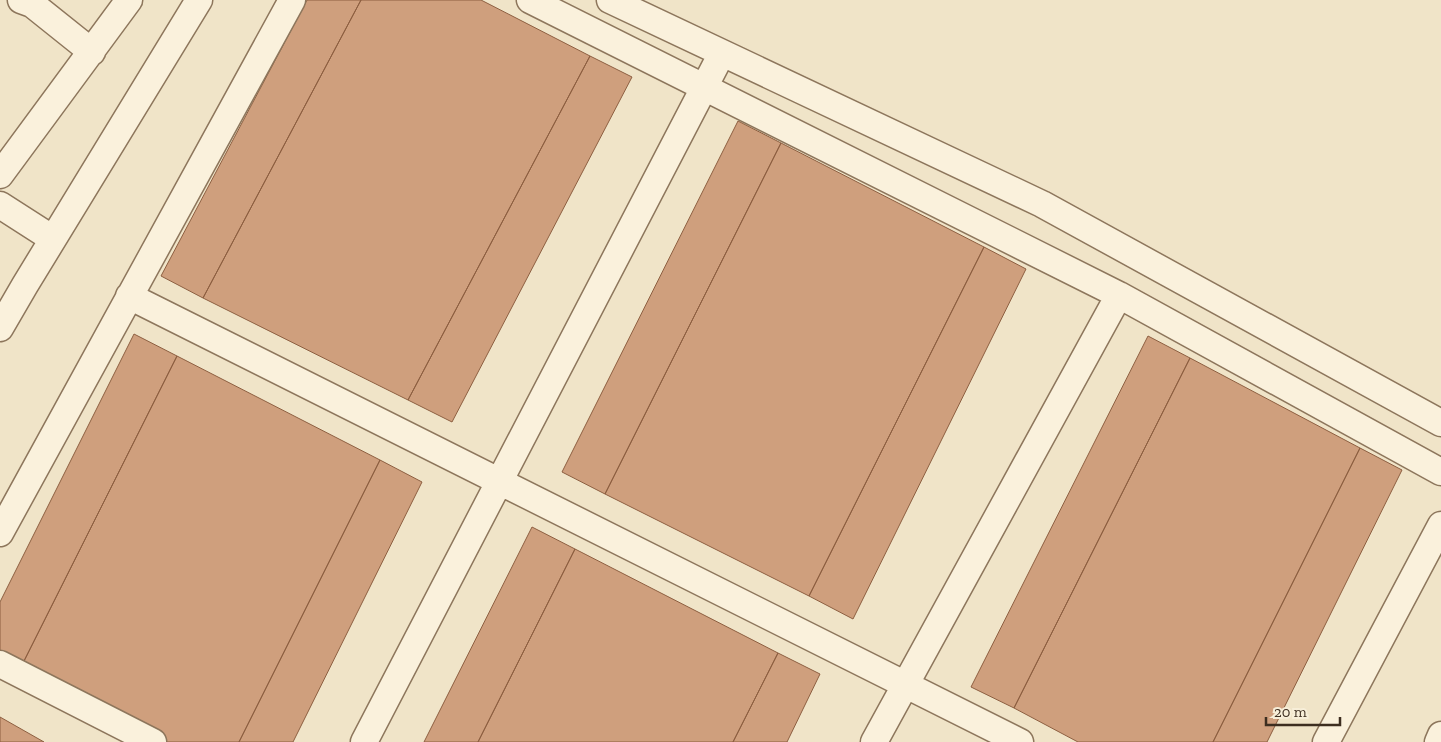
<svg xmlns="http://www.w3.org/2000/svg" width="1441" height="742" viewBox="0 0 1441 742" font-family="'Zilla Slab',serif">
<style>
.building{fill:#cf9f7d;stroke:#8d5f41}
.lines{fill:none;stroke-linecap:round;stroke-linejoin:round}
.minor-casing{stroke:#8d765c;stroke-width:29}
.minor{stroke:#faf1dc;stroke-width:26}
</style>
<rect width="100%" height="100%" fill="#f0e4c8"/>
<!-- building -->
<path class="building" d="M307,0h54l-158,298 -42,-22z
M361,0h120l109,56 -182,344 -205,-102z
M590,56l42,21 -180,345 -44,-22z
M738,121l43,22 -176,351 -43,-22z
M781,143l203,104 -175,349 -204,-102z
M984,247l42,22 -173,350 -44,-23z
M134,334l43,22 -157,313 -20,-10v-57z
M1148,336l42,22 -176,350 -43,-21z
M177,356l203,104 -141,282h-73l-146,-73z
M1190,358l170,90 -147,294h-135l-64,-34z
M1360,448l42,22 -135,272h-54z
M380,460l42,22 -129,260h-54z
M532,527l43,22 -97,193h-54z
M575,549l203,104 -45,89h-255z
M778,653l42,21 -33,68h-54z
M0,717l44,25h-44z"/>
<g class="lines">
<defs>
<path id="minor" d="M21,0l11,4 60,48
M530,0l589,295 322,177
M610,0l432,204 399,219
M0,175l129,-175
M0,205l53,34
M129,296l891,446
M0,328l25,-43 174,-285
M0,533l292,-533
M0,664l153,78
M364,742l358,-689
M874,742l245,-447
M1326,742l115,-217
M1438,742l3,-7"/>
</defs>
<!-- minor casing -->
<use href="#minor" class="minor-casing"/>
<!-- minor -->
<use href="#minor" class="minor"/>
</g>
<!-- scale -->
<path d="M1266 717v8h74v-8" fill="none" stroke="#3d2e20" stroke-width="2.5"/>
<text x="1274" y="717" font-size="15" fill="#3d2e20" stroke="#f7eed8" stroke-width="4" paint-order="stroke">20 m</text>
</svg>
